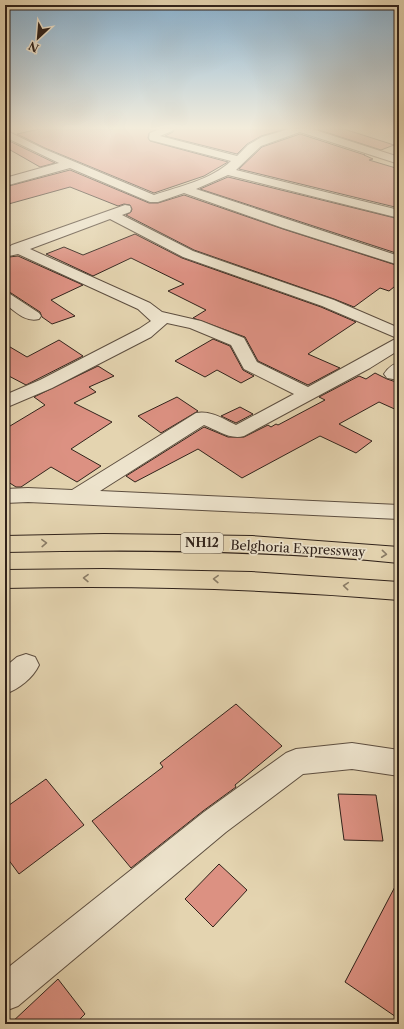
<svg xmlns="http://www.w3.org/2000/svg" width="404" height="1029" viewBox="0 0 404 1029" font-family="'Libre Caslon Text',serif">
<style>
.building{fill:#dc9182;stroke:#31231b}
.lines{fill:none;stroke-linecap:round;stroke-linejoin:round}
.minor-casing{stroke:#5e4f40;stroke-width:2}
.highway-casing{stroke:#31231b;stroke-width:2}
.minor{fill:#ede3cc;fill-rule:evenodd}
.highway{fill:#e4d4b0;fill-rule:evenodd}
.oneway{stroke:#8a7c66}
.labels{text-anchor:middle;stroke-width:3.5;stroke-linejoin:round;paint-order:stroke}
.shield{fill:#ede3cc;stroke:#695d50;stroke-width:1}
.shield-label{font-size:12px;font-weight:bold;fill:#31231b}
.street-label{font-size:13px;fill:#31231b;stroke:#ede3cc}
</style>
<rect width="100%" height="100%" fill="#e4d4b0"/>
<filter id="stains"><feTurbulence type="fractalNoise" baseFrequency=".005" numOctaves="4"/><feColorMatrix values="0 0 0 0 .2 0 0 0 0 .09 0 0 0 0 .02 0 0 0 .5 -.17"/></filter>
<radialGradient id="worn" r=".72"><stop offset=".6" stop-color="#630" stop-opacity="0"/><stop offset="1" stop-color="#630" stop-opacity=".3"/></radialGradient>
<!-- building -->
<path class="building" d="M40,129h117l-8,4 -1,5 2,3 78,21 -24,14 -50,17 -109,-45 -28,-14z
M174,129h111l-24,7 -14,8 -10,10 -72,-18 8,-4z
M316,129h28l50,16 -13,5z
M300,134l65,21h-1l9,4 -4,1 30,9v39l-160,-39 23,-22z
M5,139l50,24 -15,4 -35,-20z
M70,170l79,33h9l26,-8 99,34 116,37v17l-10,8 -9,-3 -26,19 -20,-8 -140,-49 -68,-35 5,-3 1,-3 -2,-4 -6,-1 -6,2 -48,-19 -65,18v-18z
M228,177l171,42v35l-199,-65z
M135,234l47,24 139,49 35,15 -48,32 32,14 -32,17 -50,-24 -13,-24 -52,-19 13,-8 -38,-19 16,-7 -53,-26 -38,18 -47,-22 18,-7 19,8z
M18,256l65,29 -32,15 24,16 -23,8 -10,-7 -2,-5 -29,-19 -6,-2v-34h4z
M213,339l17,7 13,24 11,6 -13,7 -24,-13 -12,7 -30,-16z
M59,340l24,16 -57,29 -21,-11v-30l22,13z
M98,366l16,10 -25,11 7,5 -22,11 38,19 -41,27 30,17 -24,16 -26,-15 -30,20h-5l-11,-7v-51l40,-24 -11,-8z
M375,373l12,6 12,4v28l-20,-9 -40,22 33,17 -16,12 -36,-17 -78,42 -44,-29 -63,33 -9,-6 78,-49 24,10h16l24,-12 3,2 5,-3 2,1 47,-25 -6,-3 40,-21 7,3z
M177,397l21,14 -37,22 -23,-17z
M240,407l13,7 -17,9 -15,-7z
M236,704l46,42 -47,39 1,2 -33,24 -72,57 -39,-47 71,-54 -3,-4z
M46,779l38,46 -65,49 -14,-19v-47z
M338,794l38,1 7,46 -39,-1z
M219,864l28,26 -34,37 -28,-28z
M399,879v140l-54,-37z
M58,979l27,35 -10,10h-65z"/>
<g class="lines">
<defs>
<path id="minor" d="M160,129h13l-1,2 -12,5 77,20 11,-11 14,-8 27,-8h23l87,28v7l-99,-32 -39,14 -25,24 163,40v8l-171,-43 -32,14 203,67v9l-116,-37 -99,-35 -26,9h-8l-80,-34 -65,18v-8l54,-15 -54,-26v-7l39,19 110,46c26,-9 57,-15 77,-34l-81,-21 -1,-2 1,-5z
M125,205l5,1 1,3 -1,3 -8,3 71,36 141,49 65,28v22l-29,18 -126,68c-14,4 -27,-6 -40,-11l-104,66 299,14v14l-371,-17 -23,1v-14l23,-1 44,2 124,-77c14,-3 28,6 40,12l58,-31 -50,-25 -13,-24 -41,-17 -23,-5 -16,14 -99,51 -47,20v-13l35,-15 99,-51 12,-8 -13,-12 -120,-55 -9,2 -4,-1v-6l7,-4zM110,219l73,38 139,49 75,32 -89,49 -51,-25 -13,-24 -43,-17 -39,-9 -12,-9 -120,-54z
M5,292l5,2 29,19 2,3 -2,3c-13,4 -24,-8 -34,-15z
M399,363v17l-12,-2 -3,-4c4,-6 8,-10 15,-11z
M26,654l9,3 4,8c-6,13 -20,24 -34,29v-27l12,-10z
M352,743l47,7v26l-47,-7 -49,5 -77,58 -208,174 -13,5v-41l199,-158 82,-59 10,-4z"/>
<path id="highway" d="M104,534l148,2 147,11v16c-131,-13 -262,-14 -394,-11v-16z
M103,569l148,3 148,10v18c-131,-11 -262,-15 -394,-12v-18z"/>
</defs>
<!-- minor casing -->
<use href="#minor" class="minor-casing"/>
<!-- highway casing -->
<use href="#highway" class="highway-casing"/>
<!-- minor -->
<use href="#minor" class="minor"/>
<!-- highway -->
<use href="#highway" class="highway"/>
</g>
<!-- one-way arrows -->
<defs><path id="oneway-chevron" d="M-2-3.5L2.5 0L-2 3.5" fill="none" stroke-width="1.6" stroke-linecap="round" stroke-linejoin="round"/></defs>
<g class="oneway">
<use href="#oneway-chevron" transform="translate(44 543) rotate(-2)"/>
<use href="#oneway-chevron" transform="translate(384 554) rotate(6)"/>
<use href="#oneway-chevron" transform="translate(86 578) rotate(-179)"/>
<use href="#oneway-chevron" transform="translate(216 579) rotate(-178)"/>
<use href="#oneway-chevron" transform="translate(346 586) rotate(-175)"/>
</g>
<!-- sky -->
<linearGradient id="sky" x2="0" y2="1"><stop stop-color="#89b4d4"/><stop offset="0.47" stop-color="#f3ecdb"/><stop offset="1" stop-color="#f3ecdb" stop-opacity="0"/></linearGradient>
<rect width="404" height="273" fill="url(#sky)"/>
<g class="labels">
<!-- shield labels -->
<rect class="shield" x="181" y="533" width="42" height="20" rx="3"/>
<g class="shield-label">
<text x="202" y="547">NH12</text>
</g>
<!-- street labels -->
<g class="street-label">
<text transform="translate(298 548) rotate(3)" y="5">Belghoria Expressway</text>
</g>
</g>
<!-- margin -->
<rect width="404" height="1029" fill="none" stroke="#e4d4b0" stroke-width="20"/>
<rect x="6" y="6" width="392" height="1017" fill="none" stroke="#31231b" stroke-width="2"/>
<rect x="10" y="10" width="384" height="1009" fill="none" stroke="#31231b"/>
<!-- north arrow -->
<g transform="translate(38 38) rotate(206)" stroke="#ede3cc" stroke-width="3" paint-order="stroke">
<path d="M0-3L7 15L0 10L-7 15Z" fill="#31231b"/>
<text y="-6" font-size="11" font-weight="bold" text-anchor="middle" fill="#31231b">N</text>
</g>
<rect width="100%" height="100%" filter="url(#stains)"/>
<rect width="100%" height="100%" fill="url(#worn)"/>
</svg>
